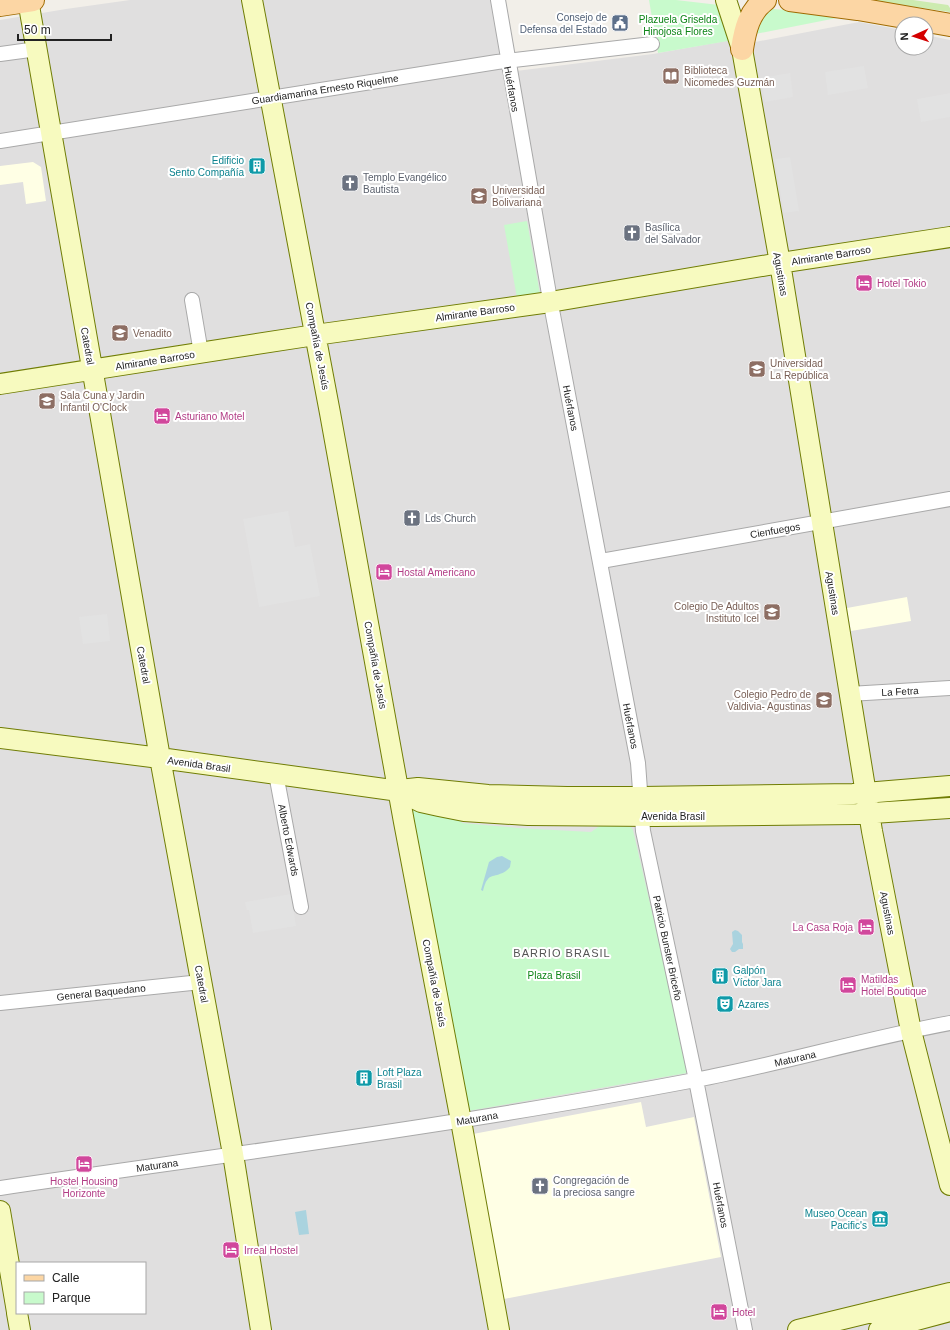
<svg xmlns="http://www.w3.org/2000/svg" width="950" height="1330" viewBox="0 0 950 1330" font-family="Arial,sans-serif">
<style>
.residential{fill:#e0dfdf;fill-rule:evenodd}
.education{fill:#ffffe5}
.grass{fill:#cdebb0}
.park{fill:#c8facc}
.parking{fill:#e2e2e2}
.water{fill:#aad3df}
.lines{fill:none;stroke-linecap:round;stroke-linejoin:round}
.street-casing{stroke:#a9a9a9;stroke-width:16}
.secondary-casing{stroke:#707d05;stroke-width:22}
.primary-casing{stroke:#a06b00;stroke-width:24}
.street{stroke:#fff;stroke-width:14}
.secondary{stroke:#f7fabf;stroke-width:20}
.primary{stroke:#fcd6a4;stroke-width:22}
.labels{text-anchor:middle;stroke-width:4;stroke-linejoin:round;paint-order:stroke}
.service-label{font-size:10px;fill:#4e5e75;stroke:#fff;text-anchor:end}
.park-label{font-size:10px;fill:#0c8416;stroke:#fff}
.education-label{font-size:10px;fill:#785e54;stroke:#fff;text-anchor:start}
.street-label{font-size:10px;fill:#222;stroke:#fff}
.culture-label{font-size:10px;fill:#0d838f;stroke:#fff;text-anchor:start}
.worship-label{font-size:10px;fill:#5b616d;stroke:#fff;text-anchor:start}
.hotel-label{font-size:10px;fill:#b23c85;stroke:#fff;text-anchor:start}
.neighbourhood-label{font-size:11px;letter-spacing:1px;fill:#555;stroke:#fff}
</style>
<rect width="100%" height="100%" fill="#f2efe9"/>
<!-- residential -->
<path class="residential" d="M130,0h365l13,72 145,-18 84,-15 18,3 104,-20 43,8v18h24v-13l24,5v1290h-950v-1310l66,-11zM17,1263h128v50h-128z"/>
<!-- education -->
<path class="education" d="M33,162l8,5 5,34 -20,3 -3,-22 -23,3v-19z
M907,597l4,24 -60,10 -4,-23z
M641,1102l5,25 48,-10 27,140 -217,42 -31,-165z"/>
<!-- grass -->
<path class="grass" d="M866,0h47l35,5 2,3v4z"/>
<!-- park -->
<path class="park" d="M649,0h27l43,5 9,36 -70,12z
M773,9l79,6 -97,19 6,-22z
M527,221l13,73 -23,4 -13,-73z
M415,809l216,18 2,3 28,121 26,122 -219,38 -56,-300z"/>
<!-- parking -->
<path class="parking" d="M864,66l4,22 -40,7 -3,-23z
M790,73l3,24 -28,5 -4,-24z
M950,93v24l-29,5 -4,-23z
M790,157l9,54 -15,2 -9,-54z
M288,511l7,36 15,-3 10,52 -61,11 -16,-88z
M107,614l3,27 -27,3 -4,-27z
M460,816l141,9 -10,7 -73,-4 -56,-5z
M291,894l5,32 -43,7 -4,-23h-2l-2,-8z"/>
<!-- water -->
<path class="water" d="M502,856l9,5 -1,6c-8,10 -19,7 -22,12 -3,3 -4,8 -5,12l-2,-1 8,-28 8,-5z
M735,930l3,1 4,4v7l1,2v5h-4l-4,3h-3l-2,-3 3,-5 -1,-12z
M306,1210l3,24 -10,1 -4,-23z"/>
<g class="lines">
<defs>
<path id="street" d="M498,0l51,294 89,469 5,68 53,249 49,250
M0,54l37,-5
M0,141l497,-79 155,-18
M192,300l9,53
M601,561l349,-62
M849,694l101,-6
M276,774l25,133
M0,1003l201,-21
M0,1188c232,-34 464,-64 695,-108 85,-16 169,-41 255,-57"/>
<path id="secondary" d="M28,0l132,758 73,396 28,176
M252,0l78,413 74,409 57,299 38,209
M726,0l16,49 38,214 92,568 39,200 39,154
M0,384l315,-49 235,-33 230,-39 170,-26
M0,738l160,20 239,33 22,11 18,4 25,5 64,4 127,1 202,-2 93,-6
M400,790l18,-2 70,7 79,2h74l212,-3 97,-8
M0,1211l17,101
M17,1313l3,17
M798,1330l152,-37
M879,1330l71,-19"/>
<path id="primary" d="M790,0l68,9 92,16
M0,5l33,-5
M742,49c3,-19 7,-37 23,-49"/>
</defs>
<!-- street casing -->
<use href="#street" class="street-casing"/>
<!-- secondary casing -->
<use href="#secondary" class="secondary-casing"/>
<!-- primary casing -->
<use href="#primary" class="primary-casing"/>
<!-- street -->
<use href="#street" class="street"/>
<!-- secondary -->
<use href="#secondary" class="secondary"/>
<!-- primary -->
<use href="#primary" class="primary"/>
</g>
<!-- icons -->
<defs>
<symbol id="civic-square" viewBox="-11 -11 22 22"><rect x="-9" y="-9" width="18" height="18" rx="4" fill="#5c6f8a" stroke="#fff"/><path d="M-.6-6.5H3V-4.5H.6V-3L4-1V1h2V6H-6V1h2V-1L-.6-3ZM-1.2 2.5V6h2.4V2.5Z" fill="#fff"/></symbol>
<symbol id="library-square" viewBox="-11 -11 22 22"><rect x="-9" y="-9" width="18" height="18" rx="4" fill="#8d6e63" stroke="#fff"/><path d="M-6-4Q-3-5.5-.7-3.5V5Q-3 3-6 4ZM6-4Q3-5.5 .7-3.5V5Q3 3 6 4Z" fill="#fff"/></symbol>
<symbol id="building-square" viewBox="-11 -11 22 22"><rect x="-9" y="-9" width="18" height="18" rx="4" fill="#0f9aa8" stroke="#fff"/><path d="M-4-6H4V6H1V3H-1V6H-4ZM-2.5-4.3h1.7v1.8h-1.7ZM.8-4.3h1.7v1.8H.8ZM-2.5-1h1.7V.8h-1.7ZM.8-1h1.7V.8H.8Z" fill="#fff"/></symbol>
<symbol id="church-square" viewBox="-11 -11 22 22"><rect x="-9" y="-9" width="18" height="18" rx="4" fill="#6b7280" stroke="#fff"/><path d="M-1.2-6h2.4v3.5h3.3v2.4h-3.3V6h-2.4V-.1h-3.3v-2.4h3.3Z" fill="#fff"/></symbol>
<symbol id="university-square" viewBox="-11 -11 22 22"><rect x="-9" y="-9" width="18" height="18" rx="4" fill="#8d6e63" stroke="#fff"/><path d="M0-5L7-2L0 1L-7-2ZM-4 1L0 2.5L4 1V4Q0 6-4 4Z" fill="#fff"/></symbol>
<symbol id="hotel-square" viewBox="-11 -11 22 22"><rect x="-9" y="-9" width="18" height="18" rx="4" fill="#d1479c" stroke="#fff"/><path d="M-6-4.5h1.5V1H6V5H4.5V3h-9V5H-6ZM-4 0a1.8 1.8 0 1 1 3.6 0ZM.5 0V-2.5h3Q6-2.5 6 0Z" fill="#fff"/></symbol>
<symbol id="school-square" viewBox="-11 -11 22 22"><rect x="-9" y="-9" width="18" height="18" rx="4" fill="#8d6e63" stroke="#fff"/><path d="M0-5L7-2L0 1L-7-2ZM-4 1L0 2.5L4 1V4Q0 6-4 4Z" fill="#fff"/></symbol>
<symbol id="theatre-square" viewBox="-11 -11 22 22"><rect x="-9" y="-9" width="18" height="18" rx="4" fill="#0f9aa8" stroke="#fff"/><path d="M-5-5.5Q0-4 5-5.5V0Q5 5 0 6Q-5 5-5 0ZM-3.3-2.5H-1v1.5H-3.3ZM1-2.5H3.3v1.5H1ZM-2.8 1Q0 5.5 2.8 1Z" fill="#fff"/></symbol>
<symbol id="museum-square" viewBox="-11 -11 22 22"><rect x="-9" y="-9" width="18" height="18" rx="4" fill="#0f9aa8" stroke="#fff"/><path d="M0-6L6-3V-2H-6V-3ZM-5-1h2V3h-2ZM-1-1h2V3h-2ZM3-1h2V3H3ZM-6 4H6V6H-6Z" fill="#fff"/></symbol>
</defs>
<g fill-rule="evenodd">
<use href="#civic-square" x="610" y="13" width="20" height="20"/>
<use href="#library-square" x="661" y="66" width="20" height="20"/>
<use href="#building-square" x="247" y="156" width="20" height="20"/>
<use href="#church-square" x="340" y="173" width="20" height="20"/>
<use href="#university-square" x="469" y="186" width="20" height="20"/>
<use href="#church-square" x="622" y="223" width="20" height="20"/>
<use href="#hotel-square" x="854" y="273" width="20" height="20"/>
<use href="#school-square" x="110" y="323" width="20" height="20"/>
<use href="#school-square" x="747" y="359" width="20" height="20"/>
<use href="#school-square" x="37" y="391" width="20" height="20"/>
<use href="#hotel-square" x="152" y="406" width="20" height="20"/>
<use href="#church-square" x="402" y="508" width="20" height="20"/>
<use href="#hotel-square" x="374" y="562" width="20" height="20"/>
<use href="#school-square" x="762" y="602" width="20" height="20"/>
<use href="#school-square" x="814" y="690" width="20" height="20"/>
<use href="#hotel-square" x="856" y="917" width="20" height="20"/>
<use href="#building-square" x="710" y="966" width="20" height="20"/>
<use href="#hotel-square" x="838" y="975" width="20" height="20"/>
<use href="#theatre-square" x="715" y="994" width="20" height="20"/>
<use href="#building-square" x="354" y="1068" width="20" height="20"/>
<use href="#hotel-square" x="74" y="1154" width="20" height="20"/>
<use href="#church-square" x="530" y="1176" width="20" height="20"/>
<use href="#museum-square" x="870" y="1209" width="20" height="20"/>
<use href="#hotel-square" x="221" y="1240" width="20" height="20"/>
<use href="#hotel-square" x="709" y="1302" width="20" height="20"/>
</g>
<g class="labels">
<!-- service labels -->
<g class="service-label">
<text x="607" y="21">Consejo de<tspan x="607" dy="12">Defensa del Estado</tspan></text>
</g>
<!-- park labels -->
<g class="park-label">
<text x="678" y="23">Plazuela Griselda<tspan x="678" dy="12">Hinojosa Flores</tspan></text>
<text x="554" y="979">Plaza Brasil</text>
</g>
<!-- education labels -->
<g class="education-label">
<text x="684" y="74">Biblioteca<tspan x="684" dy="12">Nicomedes Guzmán</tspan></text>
<text x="492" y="194">Universidad<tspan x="492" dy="12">Bolivariana</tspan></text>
<text x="133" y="337">Venadito</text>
<text x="770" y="367">Universidad<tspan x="770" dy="12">La República</tspan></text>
<text x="60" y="399">Sala Cuna y Jardin<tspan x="60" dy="12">Infantil O'Clock</tspan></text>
<text x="759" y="610" text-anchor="end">Colegio De Adultos<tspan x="759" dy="12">Instituto Icel</tspan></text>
<text x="811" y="698" text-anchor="end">Colegio Pedro de<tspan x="811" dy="12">Valdivia- Agustinas</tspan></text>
</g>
<!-- street labels -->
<g class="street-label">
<text transform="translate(325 89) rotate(-9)" y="4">Guardiamarina Ernesto Riquelme</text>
<text transform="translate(512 89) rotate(80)" y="4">Huérfanos</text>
<text transform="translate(831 255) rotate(-9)" y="4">Almirante Barroso</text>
<text transform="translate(781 274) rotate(80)" y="4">Agustinas</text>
<text transform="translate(475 312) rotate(-8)" y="4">Almirante Barroso</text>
<text transform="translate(88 346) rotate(80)" y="4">Catedral</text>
<text transform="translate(318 346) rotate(79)" y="4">Compañía de Jesús</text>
<text transform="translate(155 360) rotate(-9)" y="4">Almirante Barroso</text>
<text transform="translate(571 408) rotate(79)" y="4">Huérfanos</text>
<text transform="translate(775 530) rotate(-10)" y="4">Cienfuegos</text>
<text transform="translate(833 593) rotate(81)" y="4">Agustinas</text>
<text transform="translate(144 665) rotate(80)" y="4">Catedral</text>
<text transform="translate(376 665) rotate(80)" y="4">Compañía de Jesús</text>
<text transform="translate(900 691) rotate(-3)" y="4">La Fetra</text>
<text transform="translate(631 726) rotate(79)" y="4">Huérfanos</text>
<text transform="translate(199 764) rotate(8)" y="4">Avenida Brasil</text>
<text x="673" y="820">Avenida Brasil</text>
<text transform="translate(289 840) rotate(79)" y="4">Alberto Edwards</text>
<text transform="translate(888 913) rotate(79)" y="4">Agustinas</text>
<text transform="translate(668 948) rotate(78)" y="4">Patricio Bunster Briceño</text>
<text transform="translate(435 983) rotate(79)" y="4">Compañía de Jesús</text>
<text transform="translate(202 984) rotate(80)" y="4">Catedral</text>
<text transform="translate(101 992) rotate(-6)" y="4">General Baquedano</text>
<text transform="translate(795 1058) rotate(-13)" y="4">Maturana</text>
<text transform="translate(477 1118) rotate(-10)" y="4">Maturana</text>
<text transform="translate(157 1165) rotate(-8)" y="4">Maturana</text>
<text transform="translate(721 1205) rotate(79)" y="4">Huérfanos</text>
</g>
<!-- culture labels -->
<g class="culture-label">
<text x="244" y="164" text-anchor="end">Edificio<tspan x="244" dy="12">Sento Compañía</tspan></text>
<text x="733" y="974">Galpón<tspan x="733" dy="12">Víctor Jara</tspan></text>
<text x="738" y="1008">Azares</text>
<text x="377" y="1076">Loft Plaza<tspan x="377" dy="12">Brasil</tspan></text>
<text x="867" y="1217" text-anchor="end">Museo Ocean<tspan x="867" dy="12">Pacific's</tspan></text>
</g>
<!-- worship labels -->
<g class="worship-label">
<text x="363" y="181">Templo Evangélico<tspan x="363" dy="12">Bautista</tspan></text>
<text x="645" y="231">Basílica<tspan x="645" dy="12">del Salvador</tspan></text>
<text x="425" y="522">Lds Church</text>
<text x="553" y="1184">Congregación de<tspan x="553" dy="12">la preciosa sangre</tspan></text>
</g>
<!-- hotel labels -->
<g class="hotel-label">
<text x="877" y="287">Hotel Tokio</text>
<text x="175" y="420">Asturiano Motel</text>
<text x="397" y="576">Hostal Americano</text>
<text x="853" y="931" text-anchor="end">La Casa Roja</text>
<text x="861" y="983">Matildas<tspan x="861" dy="12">Hotel Boutique</tspan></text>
<text x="84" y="1185" text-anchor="middle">Hostel Housing<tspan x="84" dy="12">Horizonte</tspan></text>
<text x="244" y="1254">Irreal Hostel</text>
<text x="732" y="1316">Hotel</text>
</g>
<!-- neighbourhood labels -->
<g class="neighbourhood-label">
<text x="562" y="957">BARRIO BRASIL</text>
</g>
</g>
<!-- legend -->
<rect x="16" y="1262" width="130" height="52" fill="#ffffff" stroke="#a7a7a7"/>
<rect x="24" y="1275" width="20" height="6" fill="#fcd6a4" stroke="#a7a7a7"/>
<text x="52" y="1282" font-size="12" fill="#222222">Calle</text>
<rect x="24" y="1292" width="20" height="12" fill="#c8facc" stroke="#a7a7a7"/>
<text x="52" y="1302" font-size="12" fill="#222222">Parque</text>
<!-- north arrow -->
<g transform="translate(914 36) rotate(267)"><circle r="19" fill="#ffffff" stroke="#a7a7a7"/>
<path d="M0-3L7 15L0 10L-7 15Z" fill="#d40000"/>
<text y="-6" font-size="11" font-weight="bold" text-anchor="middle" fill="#222222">N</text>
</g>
<!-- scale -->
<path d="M18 34v6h93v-6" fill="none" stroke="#222222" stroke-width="2"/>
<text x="24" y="34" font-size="12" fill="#222222" stroke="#ffffff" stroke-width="3" paint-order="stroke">50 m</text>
</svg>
